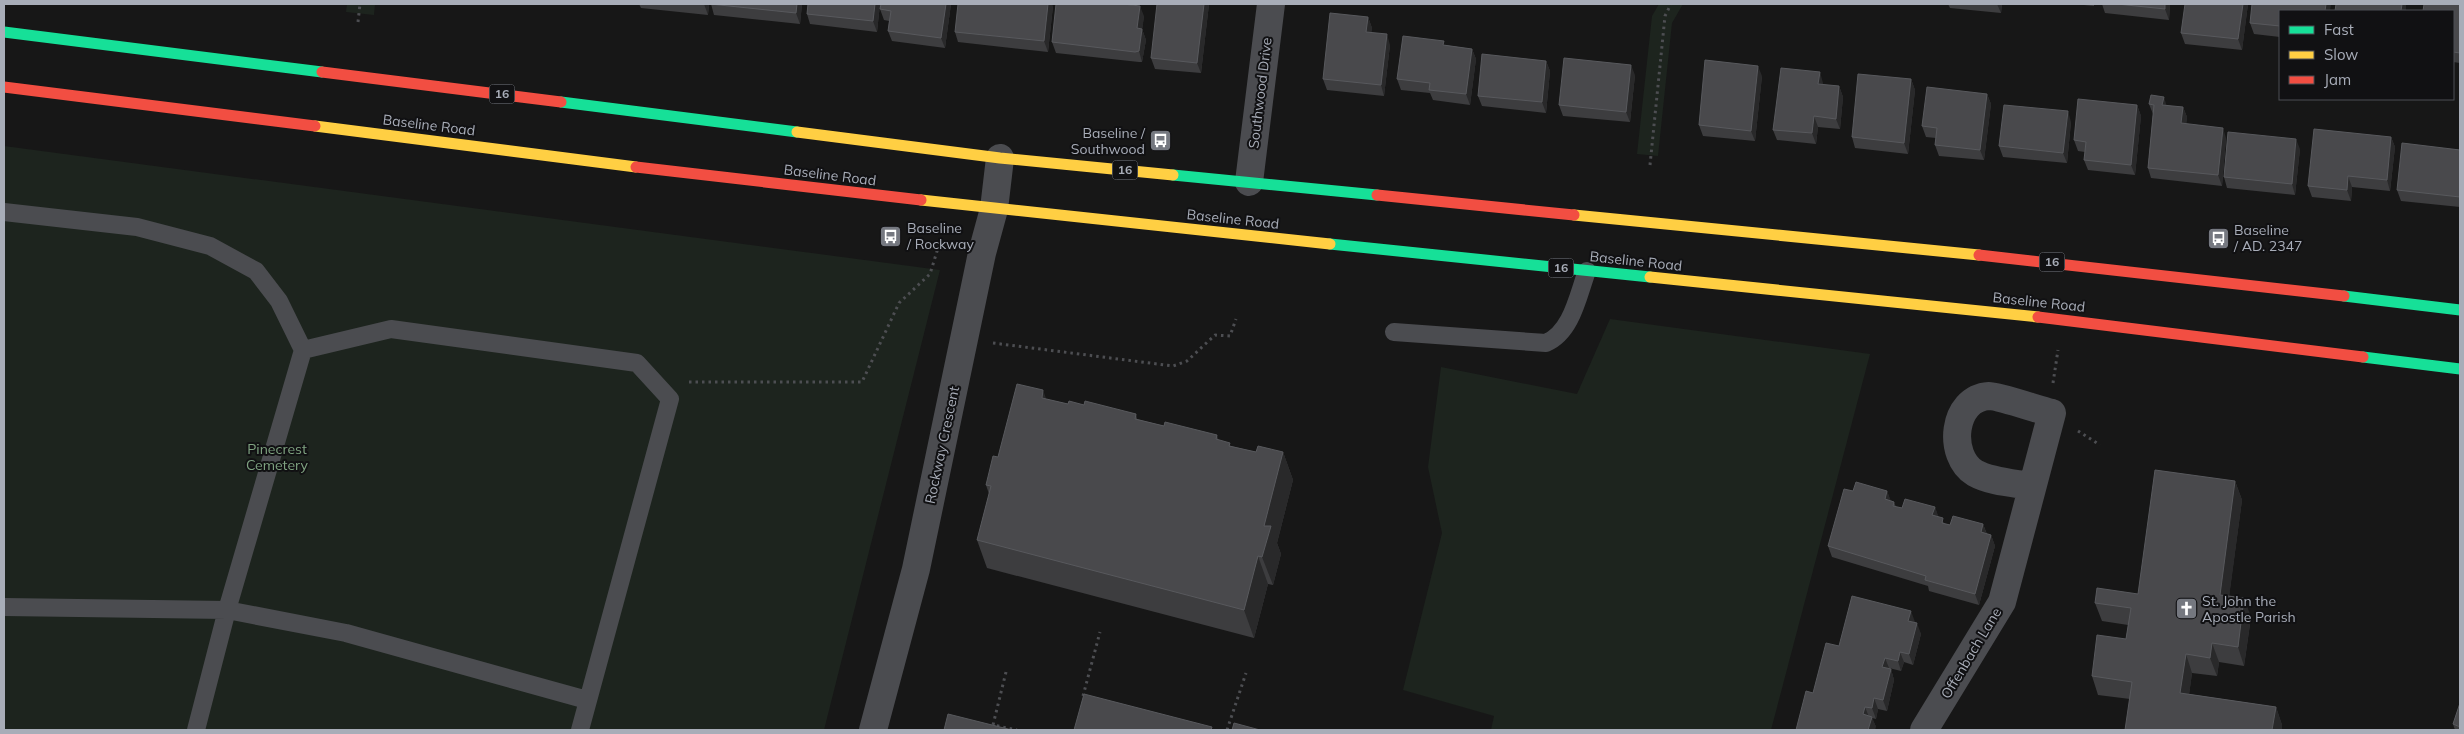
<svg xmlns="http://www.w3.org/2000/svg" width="2464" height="734" viewBox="0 0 2464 734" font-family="Mulish,sans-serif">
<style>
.green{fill:#1d241e}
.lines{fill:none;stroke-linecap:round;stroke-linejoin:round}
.path{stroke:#4d4e52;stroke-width:3;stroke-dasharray:2.5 4;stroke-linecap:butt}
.lane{stroke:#4b4c50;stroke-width:18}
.street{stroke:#4b4c50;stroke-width:28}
.fast{stroke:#16e098;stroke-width:11}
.slow{stroke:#ffcf43;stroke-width:11}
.jam{stroke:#f24e42;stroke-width:11}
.wall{fill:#3d3d3f}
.shaded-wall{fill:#29292a}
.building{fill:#49494c;stroke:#58595d}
.labels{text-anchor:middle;stroke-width:4;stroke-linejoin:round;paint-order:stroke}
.shield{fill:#111113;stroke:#7b7e86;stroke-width:1}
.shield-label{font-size:12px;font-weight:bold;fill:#a8adb8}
.street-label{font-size:14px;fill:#a8adb8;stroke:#111113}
.poi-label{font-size:14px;fill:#a8adb8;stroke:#111113;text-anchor:start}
.park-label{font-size:14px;fill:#7fa381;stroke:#111113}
</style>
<rect width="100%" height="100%" fill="#171717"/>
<!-- green -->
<path class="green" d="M347,4h28l-1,11 -28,-3z
M1659,4h24l-11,19 -14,133 -21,-2 15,-138z
M4,146l936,124 -116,460h-820z
M1610,319l260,35 -99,376h-280l3,-14 -91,-26 39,-157 -14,-66 13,-100 136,27z"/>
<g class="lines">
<!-- path -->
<path class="path" d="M358,22l2,-18
M1650,165l15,-149 6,-12
M993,343l180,23 14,-5 28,-26 15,1 6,-17
M689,382h173l37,-79 31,-29 12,-39
M2053,383l5,-33
M2078,431l22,14
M1006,672l-13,53 24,5
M1083,696l17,-64
M1227,730l19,-57"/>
<!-- lane -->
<path class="lane" d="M4,212l133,15 73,19 46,25 23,30 24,49 -76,260 -31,120
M1394,332l152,11c26,-11 32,-48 41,-72
M303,350l88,-21 246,34 33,36 -90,331
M4,607l223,3 119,23 241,67"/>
<!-- street -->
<path class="street" d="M1249,182l22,-178
M873,730l43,-161 66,-316 12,-44 6,-51
M1924,730l78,-128 50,-189c-13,-3 -53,-17 -63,-17 -37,2 -42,60 -14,77 16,9 39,10 56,13"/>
<!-- fast -->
<path class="fast" d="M4,32l318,40
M561,102l236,30
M1173,175l204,20
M1330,244l320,33
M2344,296l116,14
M2363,357l97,12"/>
<!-- slow -->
<path class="slow" d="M315,126l321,41
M797,132l203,26 173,17
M921,200l409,44
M1574,215l405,40
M1650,277l388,40"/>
<!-- jam -->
<path class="jam" d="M322,72l239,30
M4,87l311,39
M636,167l285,33
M1377,195l197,20
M1979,255l365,41
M2038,317l325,40"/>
</g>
<!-- wall -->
<path class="wall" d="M639,4h70l-1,11 -67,-7z
M711,4h91l-2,20 -86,-9z
M808,4h72l-3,28 -67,-8 -3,-10z
M881,4h70l-6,44 -53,-7 -4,-10 1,-10 -5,-1 -4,-11z
M1209,4l-8,69 -46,-4 -4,-11z
M1948,4h54l-1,9 -51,-5z
M2074,4h20v2z
M2102,4h68l-1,16 -64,-7z
M2248,4l-6,46 -57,-6 -4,-11z
M2460,4v59l-7,-1v-51z
M1053,6l-5,46 -90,-10 -3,-10z
M2280,11v26l-26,-3 -4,-11z
M1144,16l-2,13 4,11 -4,22h-3l-83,-9 -4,-11z
M1368,17l4,11 -1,5 19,12 -6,51 -57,-6 -4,-11z
M1445,45l27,4 4,10 -6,46 -37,-5 -3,-7 -29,-3 -4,-11z
M1546,61l4,10 -4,42 -64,-7 -4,-10z
M1635,75l-5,47 -67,-6 -4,-11z
M1762,76l-7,65 -52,-5 -4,-11z
M1911,79l4,11 -7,64 -53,-6 -3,-11z
M1823,83v2l16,1 4,11 -3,32 -22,-2 -2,17 -39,-4 -4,-10z
M1987,94l4,10 -7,56 -45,-4 -4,-11 1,-7 -10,-1 -4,-11z
M2149,104l34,3 4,10 -1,7 40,14 -4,48 -71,-8 -3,-10 5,-54z
M2137,105l4,11 -6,59 -47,-5 -4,-10 1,-8 -7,-1 -4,-11z
M2071,122l-4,41 -64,-6 -4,-11z
M2391,137l4,10 -5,44 -38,-4 -1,14 -39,-4 -4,-11z
M2300,149l-5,46 -68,-7 -3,-11z
M2460,150v57l-59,-6 -4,-11z
M1046,399l22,5 16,1 52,9 1,5 27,7 53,9 1,5 13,6 25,6h27l10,28 -16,63 4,11 -8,31 -5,-1 -14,54 -267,-70 -10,-28 12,-46 -3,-9 12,-28z
M2235,481l7,19 -13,96 22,21 -7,49 -25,-4 -2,14 -25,-3 -3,21 87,13 6,18 -152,-26 -32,-4 -6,-19 34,-37 2,-14 -26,-4 -7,-18 43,-9z
M1853,491h34l3,9 4,2 2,5 6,1 33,-1 3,10 7,7 5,1 33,-1 4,10 4,1 4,11 -16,59 -50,-14 -1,-5 -96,-29 -4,-11z
M1915,622l6,12 -8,31 -9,-3 -3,9 -12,-3v1h2l3,11 -7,31 -9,-2 -2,10 -4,-1 4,9 -63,-34 26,-47z
M2460,703v27h-5l-2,-6z"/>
<!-- shaded-wall -->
<path class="shaded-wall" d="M704,4h5l-1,11z
M797,4h5l-2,20 -4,-11z
M875,4h5l-3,28 -4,-11z
M946,4h5l-6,44 -4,-10z
M1048,4h4l1,2 -5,46 -4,-11z
M1204,4h5l-8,69 -4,-10z
M1997,4h5l-1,9z
M2165,4h5l-1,16 -4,-11z
M2243,4h5l-6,46 -4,-11z
M2326,4h5l-1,7h-5z
M2402,4h4v7h-5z
M1140,6l4,10 -2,17v-4l4,11 -4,22 -3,-11 -2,-23z
M1368,17l4,11 -2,15 -4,-11z
M1387,34l3,11 -6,51 -3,-11z
M1472,49l4,10 -6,46 -4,-11z
M1546,61l4,10 -4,42 -4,-11z
M1631,65l4,10 -5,47 -4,-10z
M1758,66l4,10 -7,65 -4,-10z
M1820,72l3,11 -1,12 -4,-11z
M1911,79l4,11 -7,64 -4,-11z
M1839,86l4,11 -3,32 -4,-10z
M1987,94l4,10 -7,56 -4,-10z
M2164,97l3,10 -5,-2z
M2137,105l4,11 -6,59 -4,-10z
M2183,107l4,10 -2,17 -4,-11z
M2068,111l3,11 -4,41 -4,-10z
M1814,116l4,11 -2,17 -4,-11z
M2223,128l3,10 -4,48 -4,-11z
M2391,137l4,10 -5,44 -3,-11z
M2296,139l4,10 -5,46 -3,-11z
M2348,176l4,11 -1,14 -4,-11z
M1043,390l10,28 -11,-20z
M1283,452l10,28 -16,63 4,11 -8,31 -11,-28 2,-31z
M2235,481l7,19 -15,113 -7,-18z
M1887,491l4,10 -6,-2z
M1935,507l4,11 -7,-3z
M1983,524l4,11 -6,-3z
M1991,535l4,11 -16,59 -4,-11z
M1258,556l10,28 -14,54 -10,-28z
M2244,598l7,19 -7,49 -6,-19z
M1911,611l4,11 -3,10 -4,-11z
M1917,623l4,11 -8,31 -4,-11z
M2212,643l7,19 -2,14 -7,-18z
M1900,652l4,10 -3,9 -3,-10z
M2186,654l6,19 -5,38 -7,-18z
M1885,658l4,10 -3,10 -4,-11z
M1891,669l3,11 -7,31 -4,-11z
M1874,698l4,11 -2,10 -4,-11z
M1865,707l4,10 -6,-3z
M2276,707l6,18v5h-10z
M1872,717l4,10 -1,3h-7z"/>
<!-- building -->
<path class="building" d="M710,4h87l-1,9z
M808,4h67l-2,17 -66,-7z
M881,4h65l-5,34 -53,-7 3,-20 -11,-2z
M958,4h90l-4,37 -89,-9z
M1056,4h67l17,2 -3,22 5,1 -3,22 -4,1 -83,-10z
M1157,4h47l-7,59 -46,-5z
M2117,4h48v5z
M2185,4h58l-5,35 -57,-6z
M2252,4h74l-1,7h-45v15l-30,-3z
M2336,4h66l-1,7h-66z
M2424,4h36v49l-7,-1v-41h-30z
M1330,13l38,4 -2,15 21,2 -6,51 -58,-6z
M1403,36l41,5 -1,4 29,4 -6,45 -37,-4 1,-7 -33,-4z
M1482,54l64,7 -4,41 -64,-6z
M1564,58l67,7 -5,47 -67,-7z
M1705,60l53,6 -7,65 -52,-6z
M1781,68l39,4 -2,12 21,2 -3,33 -22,-3 -2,17 -39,-3z
M1858,74l53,5 -7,64 -52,-6z
M1927,87l60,7 -7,56 -45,-5 2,-17 -15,-2z
M2151,95l13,2 -2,8 21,2 -2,16 42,5 -5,47 -70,-7 6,-63 -5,-1z
M2078,99l59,6 -6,60 -47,-5 2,-18 -12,-2z
M2004,105l64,6 -5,42 -64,-7z
M2314,129l77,8 -4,43 -39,-4 -1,14 -39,-4z
M2228,132l68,7 -4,45 -68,-7z
M2402,143l58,7v47l-63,-7z
M1017,384l26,6 -1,8 26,6 1,-3 15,4 1,-4 51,13 -1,5 29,7 1,-4 52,13 -1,4 14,4 -1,3 27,6 2,-6 25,6 -19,74h7l-9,31 -4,-1 -14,54 -267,-70 14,-54 -5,-1 7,-29 5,1z
M2155,470l80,11 -15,114 24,3 -6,49 -26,-4 -2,15 -24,-4 -6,39 96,14 -4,23h-147l7,-48 -40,-6 5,-41 29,4 5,-31 -36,-5 2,-15 41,6z
M1856,482l31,9 -2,8 9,3 -1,4 9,2 3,-9 30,8 -3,8 11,3 -1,5 8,2 3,-9 30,8 -2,8 10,3 -16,59 -50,-14 1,-4 -98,-30 16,-57 9,2z
M1852,596l59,15 -3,10 9,2 -8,31 -9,-2 -2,9 -13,-3 -3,9 9,2 -8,31 -9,-2 -2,10 -7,-1 -2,7 9,3 -4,13h-72l10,-39 7,2 13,-50 13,3z
M1084,694l128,33 -1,3h-137z
M2460,703v24l-7,-3z
M948,714l64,16h-68z
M1234,723l26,7h-28z"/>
<!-- icons -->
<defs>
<symbol id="bus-square" viewBox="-11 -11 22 22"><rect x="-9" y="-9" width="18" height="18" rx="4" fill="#757880" stroke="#111113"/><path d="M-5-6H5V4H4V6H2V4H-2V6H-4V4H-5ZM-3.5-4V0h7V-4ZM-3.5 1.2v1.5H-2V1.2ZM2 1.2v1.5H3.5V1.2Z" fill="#fff"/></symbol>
<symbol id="church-square" viewBox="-11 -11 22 22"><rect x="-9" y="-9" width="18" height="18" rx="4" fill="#757880" stroke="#111113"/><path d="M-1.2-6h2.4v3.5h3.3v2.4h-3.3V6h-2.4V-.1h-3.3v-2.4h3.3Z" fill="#fff"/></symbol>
</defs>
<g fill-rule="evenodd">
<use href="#bus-square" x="1148" y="128" width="25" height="25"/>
<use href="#bus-square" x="878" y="224" width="25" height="25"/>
<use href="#bus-square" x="2206" y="226" width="25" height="25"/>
<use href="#church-square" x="2174" y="596" width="25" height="25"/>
</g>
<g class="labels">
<!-- shield labels -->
<g class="shield">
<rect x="489.5" y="84.5" width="25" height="19" rx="4"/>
<rect x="1112.5" y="160.5" width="25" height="19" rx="4"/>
<rect x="2039.5" y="252.5" width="25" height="19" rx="4"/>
<rect x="1548.5" y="258.5" width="25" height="19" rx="4"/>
</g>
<g class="shield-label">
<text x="502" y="98">16</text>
<text x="1125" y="174">16</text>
<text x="2052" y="266">16</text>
<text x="1561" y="272">16</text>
</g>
<!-- street labels -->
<g class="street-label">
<text transform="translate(1260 93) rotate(-83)" y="5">Southwood Drive</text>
<text transform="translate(429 125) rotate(7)" y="5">Baseline Road</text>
<text transform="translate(830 175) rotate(7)" y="5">Baseline Road</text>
<text transform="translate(1233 219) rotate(6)" y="5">Baseline Road</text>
<text transform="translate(1636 261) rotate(6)" y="5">Baseline Road</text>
<text transform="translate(2039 302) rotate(6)" y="5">Baseline Road</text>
<text transform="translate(942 445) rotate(-78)" y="5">Rockway Crescent</text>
<text transform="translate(1971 653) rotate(-59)" y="5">Offenbach Lane</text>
</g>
<!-- poi labels -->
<g class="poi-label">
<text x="1145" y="138" text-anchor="end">Baseline /<tspan x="1145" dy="16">Southwood</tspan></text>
<text x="907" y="233">Baseline<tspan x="907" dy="16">/ Rockway</tspan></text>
<text x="2234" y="235">Baseline<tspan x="2234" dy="16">/ AD. 2347</tspan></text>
<text x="2202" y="606">St. John the<tspan x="2202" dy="16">Apostle Parish</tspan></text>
</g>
<!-- park labels -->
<g class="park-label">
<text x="277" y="454">Pinecrest<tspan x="277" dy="16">Cemetery</tspan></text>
</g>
</g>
<!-- border -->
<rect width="2464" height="734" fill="none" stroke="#a8adb8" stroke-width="10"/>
<!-- legend -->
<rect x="2279" y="10" width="175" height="90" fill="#111113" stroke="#4d4f55"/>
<rect x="2289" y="26" width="25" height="8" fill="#16e098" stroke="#4d4f55"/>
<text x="2324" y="35" font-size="15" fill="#a8adb8">Fast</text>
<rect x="2289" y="51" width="25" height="8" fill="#ffcf43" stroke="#4d4f55"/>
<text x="2324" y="60" font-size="15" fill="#a8adb8">Slow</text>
<rect x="2289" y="76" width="25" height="8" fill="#f24e42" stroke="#4d4f55"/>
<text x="2324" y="85" font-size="15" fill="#a8adb8">Jam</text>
</svg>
